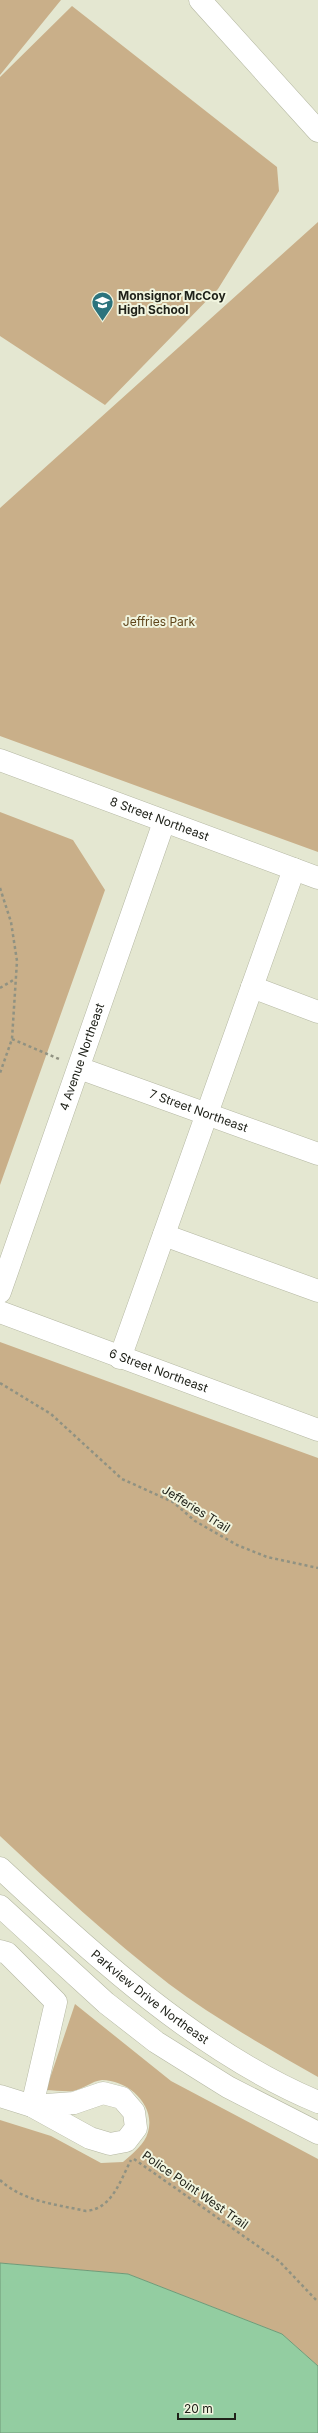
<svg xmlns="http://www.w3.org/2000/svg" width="318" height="2433" viewBox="0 0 318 2433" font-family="Inter,sans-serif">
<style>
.green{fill:#c9af89}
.water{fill:#93cda1;stroke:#709a78}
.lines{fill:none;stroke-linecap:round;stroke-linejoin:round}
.minor-casing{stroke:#b4b7a2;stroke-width:23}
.major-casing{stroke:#b4b7a2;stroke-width:23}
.path{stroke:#909282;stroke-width:2.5;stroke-dasharray:3 3;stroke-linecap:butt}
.minor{stroke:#fff;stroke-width:22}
.major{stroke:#fff;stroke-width:22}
.labels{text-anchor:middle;stroke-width:4;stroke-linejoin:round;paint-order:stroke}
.poi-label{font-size:12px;font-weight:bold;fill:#20221a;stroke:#f1f5df;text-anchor:start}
.park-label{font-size:12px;fill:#5f4419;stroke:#f1f5df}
.street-label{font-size:12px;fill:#20221a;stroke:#f1f5df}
</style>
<rect width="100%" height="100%" fill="#e4e7d1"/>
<!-- green -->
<path class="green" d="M0,0h61l-61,75z
M72,6l205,161 2,24 -61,98 -113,116 -105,-69v-259z
M318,222v630l-318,-116v-228z
M0,812l73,28 32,50 -105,295z
M0,1342l318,116v619c-51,-29 -102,-58 -149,-93 -59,-46 -115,-97 -169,-148z
M75,2004l96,77 147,78v207l-36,-32 -154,-60 -128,-11v-143l51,16 50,27 22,-1c9,-8 22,-18 25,-30 8,-27 -20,-52 -46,-52 -10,1 -19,9 -29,11 -8,1 -19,-1 -27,-1z"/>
<!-- water -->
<path class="water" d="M0,2263l128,11 154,60 36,32v67h-318z"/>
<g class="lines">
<defs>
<g id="minor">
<path d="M200,0l118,131"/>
<path id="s1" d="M0,760l318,118"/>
<path d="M252,987l66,25"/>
<path id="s2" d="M79,1068l239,86"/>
<path d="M164,1235l154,56"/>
<path id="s3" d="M0,1292l164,-470"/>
<path id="s4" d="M0,1312l318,118"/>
<path d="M120,1358l174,-489"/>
<path d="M0,1951l7,2 49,49 -24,104"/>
<path d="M0,2096l32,10 58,32 20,6 16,-3 10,-13 -2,-16 -12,-14 -19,-5 -29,10 -42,3"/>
</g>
<g id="major">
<path id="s5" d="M0,1868c92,86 200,185 318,234"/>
<path d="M0,1906l106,97 50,39 72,45 90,46"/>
</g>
</defs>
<!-- minor casing -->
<use href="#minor" class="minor-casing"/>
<!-- major casing -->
<use href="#major" class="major-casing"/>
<!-- path -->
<path class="path" d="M0,888l11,34 6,39 -5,78 -12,34
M0,988l15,-9
M12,1039l47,20
M0,1383l51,31 71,65 51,23 22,19 42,24 30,12 51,11
M134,2159l145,102 39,41
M0,2180c24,22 55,24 86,31 26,-2 34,-30 45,-51"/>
<!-- minor -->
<use href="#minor" class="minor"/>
<!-- major -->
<use href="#major" class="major"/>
</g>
<!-- icons -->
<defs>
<symbol id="school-pin" viewBox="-11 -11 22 30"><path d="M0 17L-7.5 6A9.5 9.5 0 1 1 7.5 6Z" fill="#2b737d" stroke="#f1f5df"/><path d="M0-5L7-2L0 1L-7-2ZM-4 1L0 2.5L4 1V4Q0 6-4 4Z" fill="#fff"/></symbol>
</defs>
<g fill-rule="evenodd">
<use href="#school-pin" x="90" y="290" width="25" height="34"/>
</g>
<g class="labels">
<!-- poi labels -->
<g class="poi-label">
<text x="118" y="300">Monsignor McCoy<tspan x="118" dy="14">High School</tspan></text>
</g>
<!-- park labels -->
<g class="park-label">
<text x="159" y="626">Jeffries Park</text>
</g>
<!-- street labels -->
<g class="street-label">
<text dy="4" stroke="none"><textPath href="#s1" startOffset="170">8 Street Northeast</textPath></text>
<text dy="4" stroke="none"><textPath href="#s3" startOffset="249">4 Avenue Northeast</textPath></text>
<text dy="4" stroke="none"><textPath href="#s2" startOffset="127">7 Street Northeast</textPath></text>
<text dy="4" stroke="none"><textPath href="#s4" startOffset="169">6 Street Northeast</textPath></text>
<text transform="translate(196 1509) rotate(32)" y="4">Jefferies Trail</text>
<text dy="4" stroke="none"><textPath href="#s5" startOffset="198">Parkview Drive Northeast</textPath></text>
<text transform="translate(195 2190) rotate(35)" y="4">Police Point West Trail</text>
</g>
</g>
<!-- scale -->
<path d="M178 2413v6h57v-6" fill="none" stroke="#20221a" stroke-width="2"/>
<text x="184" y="2413" font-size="12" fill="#20221a" stroke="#f1f5df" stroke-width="3" paint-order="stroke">20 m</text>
</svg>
